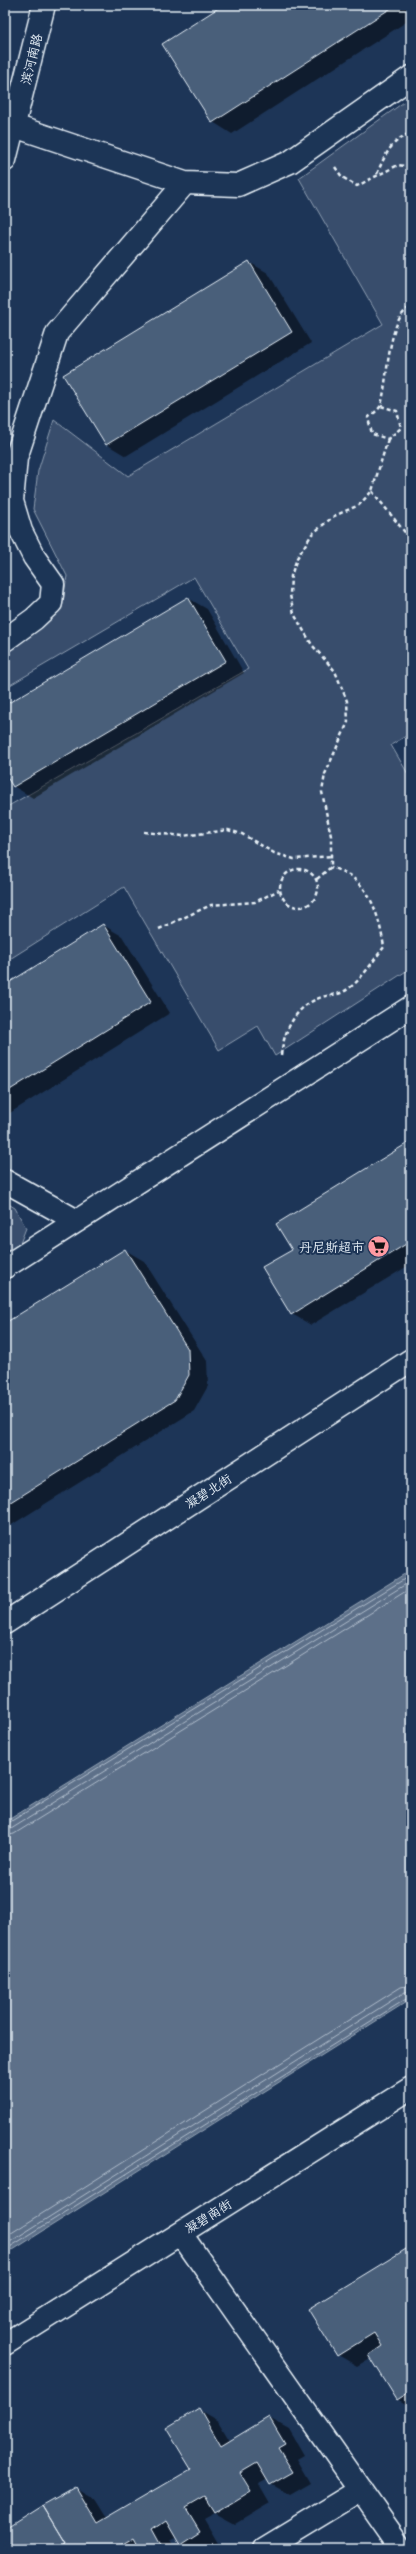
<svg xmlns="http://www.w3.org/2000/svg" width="416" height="2554" viewBox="0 0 416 2554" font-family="'Comic Neue','LXGW WenKai TC',sans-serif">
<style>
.green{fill:#374d6c;stroke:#909fb2}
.water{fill:#5d7089;stroke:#95a4b5}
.shadow{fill:#0007}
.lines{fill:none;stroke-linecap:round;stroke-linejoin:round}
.shore{stroke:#b0bdcc;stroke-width:1}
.building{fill:#495e7a;stroke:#e8f1f8}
.street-casing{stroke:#e8f1f8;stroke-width:25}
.primary-casing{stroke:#e8f1f8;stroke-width:25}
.path{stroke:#e8f1f8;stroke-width:2.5;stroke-dasharray:4 3;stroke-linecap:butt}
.street{stroke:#1d3557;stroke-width:22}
.primary{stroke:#1d3557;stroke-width:22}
.labels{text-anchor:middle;stroke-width:4;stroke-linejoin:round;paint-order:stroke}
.street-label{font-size:13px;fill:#e8f1f8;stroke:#1d3557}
.poi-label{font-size:13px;fill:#e8f1f8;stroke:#1d3557;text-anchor:end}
</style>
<rect width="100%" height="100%" fill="#1d3557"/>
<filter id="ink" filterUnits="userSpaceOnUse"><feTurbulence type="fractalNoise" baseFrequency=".025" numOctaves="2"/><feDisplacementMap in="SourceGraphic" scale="8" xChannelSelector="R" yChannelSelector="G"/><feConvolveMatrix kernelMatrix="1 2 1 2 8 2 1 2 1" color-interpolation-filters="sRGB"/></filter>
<g filter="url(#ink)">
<!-- green -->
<path class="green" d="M411,97v636l-20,12 20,34v189l-136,88 -17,-30 -39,24 -95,-163 -119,75v-154l243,-139 -54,-92 -189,111v-37l57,-43 5,-32 -34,-67 5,-38 16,-51 74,56 255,-152 -84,-146z
M5,1202l10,6 11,20 -7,18 -14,10z"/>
<!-- water -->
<path class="water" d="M411,1570v429l-406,256v-433z"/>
<!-- shadow -->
<path class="shadow" d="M225,5h186v14l-179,115 -19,-12 -50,-77z
M249,262l19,11 43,70 -185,113 -20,-12z
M188,598l19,11 37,64 -211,125 -20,-12 -8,-14v-66z
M103,925l19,11 48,77 -165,103v-130z
M411,1142v122l-100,61 -19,-11 1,-64z
M125,1250l19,11 63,100 1,25 -14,25 -189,118v-205z
M411,2247v160l-14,-8 -25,-42 -15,9 -19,-11z
M199,2410l19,11 12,20 39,-23 20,11 15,26 -7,4 14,24 -21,12 -19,-11 -3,-5 -9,5 11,19 -35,21 -20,-11 -11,6 14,24 -10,6h-17l-10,-6 -4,-7 -6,4 6,9h-172v-19l70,-42 19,11 13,21 85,-51z"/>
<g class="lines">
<!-- shore -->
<path class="shore" d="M5,1825l406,-250
M5,1830l6,-1 400,-248
M5,1836l9,-2 397,-246
M5,2237l396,-250 10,-2
M5,2245l400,-253 6,-1
M5,2250l406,-254"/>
</g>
<!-- building -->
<path class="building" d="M223,5h173l-184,118 -50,-79z
M249,261l43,71 -186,113 -43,-70z
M188,597l38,64 -213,126 -8,-13v-69z
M103,924l48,78 -146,91v-108z
M411,1141v100l-120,74 -29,-48 30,-17 -16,-26z
M125,1249l63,100 1,26 -14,25 -170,106v-183z
M411,2246v145l-14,9 -28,-45 13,-9 -8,-13 -37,23 -29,-47z
M199,2408l22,38 48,-29 16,27 -7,4 15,24 -23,13 -13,-22 -17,10 11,18 -36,22 -10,-16 -19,11 14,23 -20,13 -14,-24 -13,9 11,20h-25l-6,-11 -19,11h-58l10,-6 -23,-38 32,-18 22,37 94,-55 -25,-41z
M43,2505l23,38 -10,6h-51v-20z"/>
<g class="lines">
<defs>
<path id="street" d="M14,126l171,57 53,2 52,-23 121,-85
M5,640l29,-21 17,-16 2,-19 -19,-27 -13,-26 -9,-30 4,-43 41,-125 128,-150
M5,1181l72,40
M5,1267l406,-260
M5,1623l406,-263
M181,2234l221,315
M5,2344l406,-256
M264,2549l97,-59"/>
<path id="primary" d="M5,160l39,-155"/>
</defs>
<!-- street casing -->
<use href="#street" class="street-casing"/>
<!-- primary casing -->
<use href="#primary" class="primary-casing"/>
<!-- path -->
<path class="path" d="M335,167l7,10 15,9 41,-21 13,2
M377,174c7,-17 14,-34 34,-41
M381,406l16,5 4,17 -13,11 -16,-5 -4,-16c4,-4 11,-8 13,-13 7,-23 6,-88 30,-98
M372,491l39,49
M144,832l39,4 45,-6 14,4 32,19 20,6 38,-3
M280 888a19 19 0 1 1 38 0a19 19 0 1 1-38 0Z
M317,879l14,-12v-31l-9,-44 3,-18 23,-52 -1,-21 -12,-30 -23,-26 -18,-31 -4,-19 1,-19 6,-18 15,-24 22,-18 25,-11 13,-14 16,-52
M159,929l52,-24 44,-3 24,-12
M281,1055c3,-25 15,-50 41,-58 7,-2 15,-2 21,-5 17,-9 29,-30 41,-45 -4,-24 -10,-53 -31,-69 -5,-5 -15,-8 -22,-11"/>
<!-- street -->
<use href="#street" class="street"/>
<!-- primary -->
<use href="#primary" class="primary"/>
</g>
</g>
<!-- icons -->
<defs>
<symbol id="supermarket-disc" viewBox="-11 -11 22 22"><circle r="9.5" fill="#ff9aa2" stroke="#1d3557"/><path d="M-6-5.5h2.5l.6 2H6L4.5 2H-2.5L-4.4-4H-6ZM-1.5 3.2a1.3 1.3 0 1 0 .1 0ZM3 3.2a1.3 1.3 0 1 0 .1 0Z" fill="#111"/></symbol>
</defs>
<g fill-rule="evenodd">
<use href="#supermarket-disc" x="366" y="1234" width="25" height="25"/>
</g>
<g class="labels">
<!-- street labels -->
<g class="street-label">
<text transform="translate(31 59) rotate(-76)" y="5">滨河南路</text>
<text transform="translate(208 1491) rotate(-33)" y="5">凝碧北街</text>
<text transform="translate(208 2216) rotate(-32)" y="5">凝碧南街</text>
</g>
<!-- poi labels -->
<g class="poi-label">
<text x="364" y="1252">丹尼斯超市</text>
</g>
</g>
<!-- margin -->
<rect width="416" height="2554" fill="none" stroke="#1d3557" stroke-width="20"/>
<rect x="10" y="10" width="396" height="2534" fill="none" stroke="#e8f1f8" stroke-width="1.5" filter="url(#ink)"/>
</svg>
